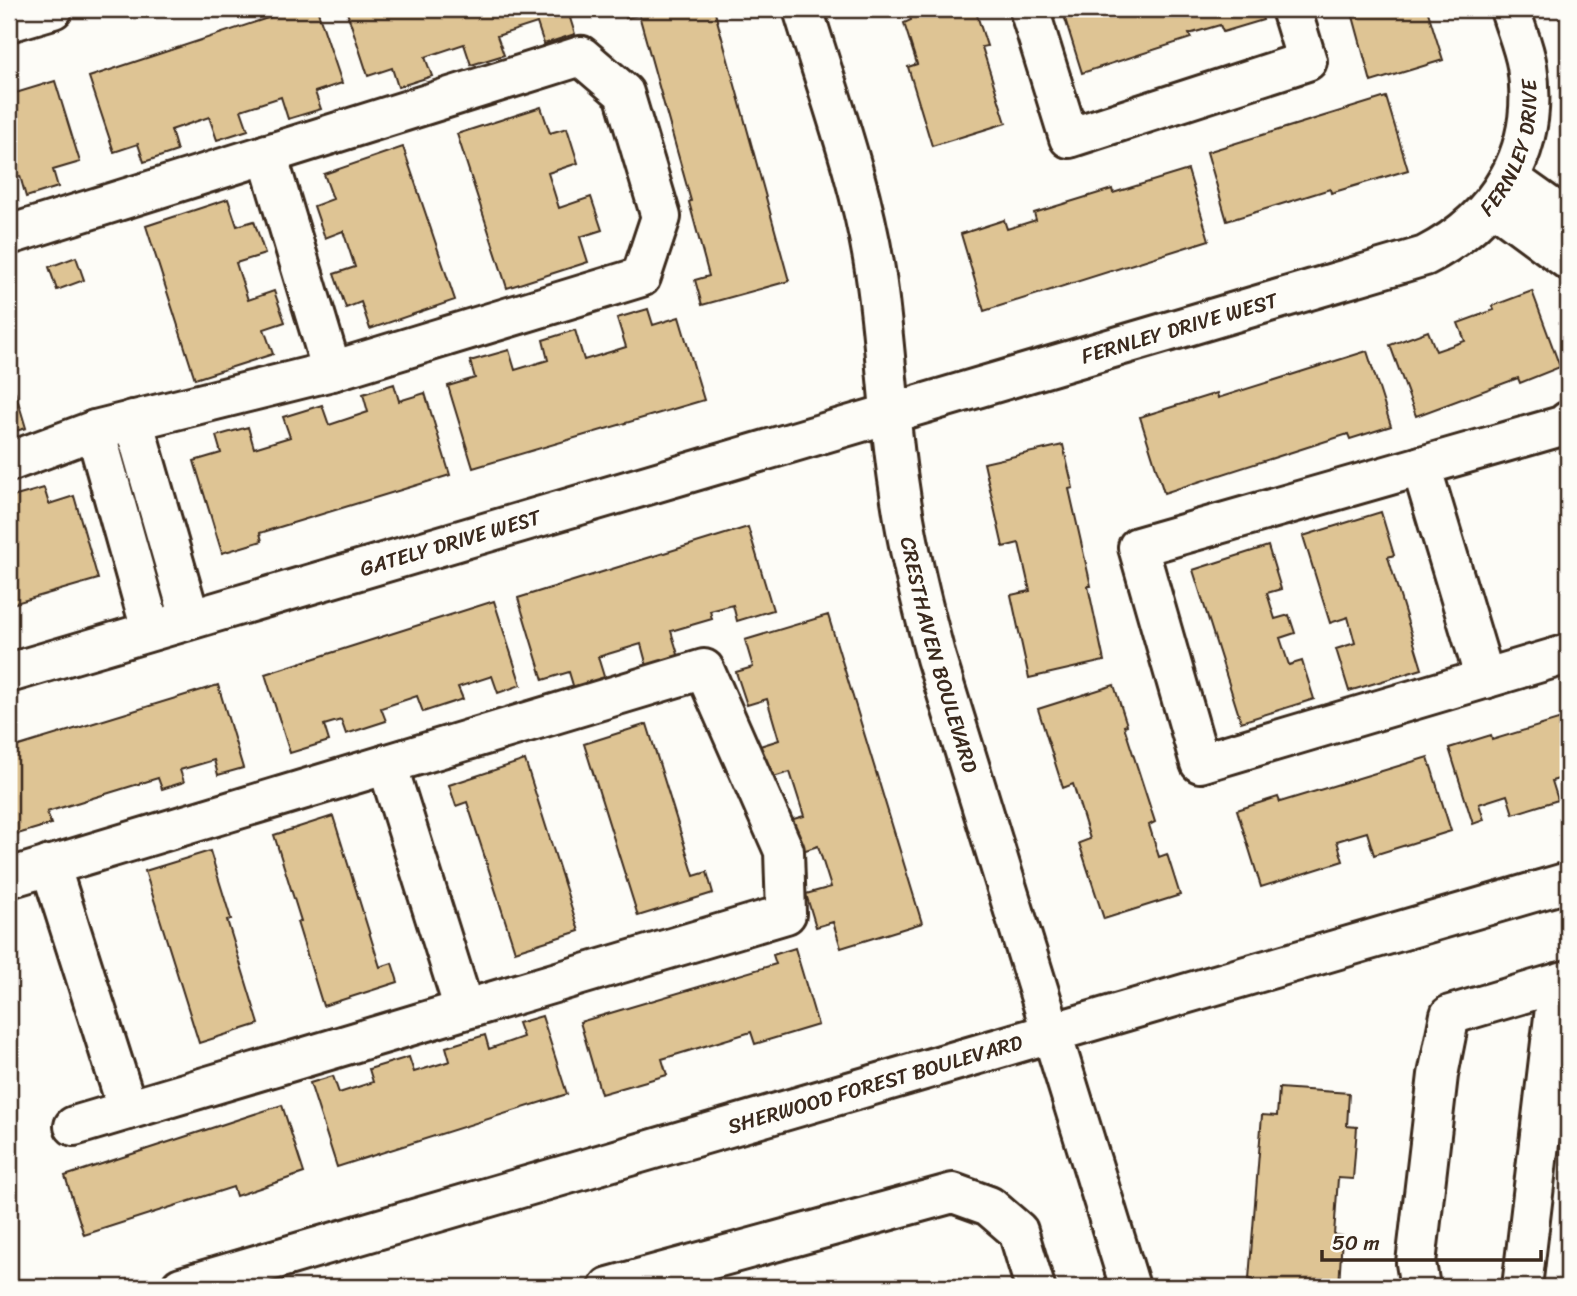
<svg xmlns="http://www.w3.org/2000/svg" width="1577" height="1296" viewBox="0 0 1577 1296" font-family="Sriracha,sans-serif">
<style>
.building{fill:#dec494;stroke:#3b2a1e;stroke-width:2}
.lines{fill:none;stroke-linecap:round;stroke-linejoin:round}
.minor-casing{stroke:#3b2a1e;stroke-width:44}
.minor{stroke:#fdfcf7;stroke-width:38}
.labels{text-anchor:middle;stroke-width:7;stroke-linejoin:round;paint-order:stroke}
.street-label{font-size:21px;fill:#3b2a1e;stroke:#fdfcf7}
</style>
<rect width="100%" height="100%" fill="#fdfcf7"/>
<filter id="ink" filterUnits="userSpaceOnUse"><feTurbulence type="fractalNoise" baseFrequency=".0143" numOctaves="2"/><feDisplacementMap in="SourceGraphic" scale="14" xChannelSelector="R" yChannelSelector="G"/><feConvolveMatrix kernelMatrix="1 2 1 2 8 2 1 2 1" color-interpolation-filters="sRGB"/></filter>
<g filter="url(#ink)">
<!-- building -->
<path class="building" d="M295,9h22l25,74 -27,9 6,17 -33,10 -7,-22 -40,13 7,20 -31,10 -8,-23 -38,13 6,21 -33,11 -6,-18 -24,8 -25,-75z
M346,9h251l-27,9 5,16 -31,10 -7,-21 -40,13 7,19 -33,10 -7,-21 -39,13 7,19 -34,11 -6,-19 -24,8z
M624,9h90l75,272 -87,24 -7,-25 14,-4 -20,-74 2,-1 -52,-186 -13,3z
M908,9h67l12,37 -5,1 24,76 -74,23 -24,-79 9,-3 -13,-41 7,-3z
M1062,9h198l3,11 -40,12 -3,-7 -31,9 2,4 -109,35z
M1351,9h76l16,51 -72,22z
M55,81l25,81 -27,8 5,17 -32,10 -6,-21 -11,3v-84z
M1386,97l22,73 -77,23 -1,-4 -103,32 -20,-69z
M541,107l9,26 17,-5 11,35 -30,10 11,35 32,-11 11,33 -22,7 8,25 -81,26 -50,-154z
M403,147l52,153 -85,29 -9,-27 -15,6 -12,-34 21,-7 -12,-36 -18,7 -11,-32 19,-7 -9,-25z
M1188,170l21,70 -225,71 -23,-77 43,-14 3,9 29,-9 -2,-7 78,-24 1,4z
M228,199l9,27 17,-5 11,33 -29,9 12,37 26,-9 11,31 -21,7 9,25 -78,25 -49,-153z
M76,257l8,23 -27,10 -8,-23z
M1532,291l28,76 -40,16 -2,-5 -102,38 -26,-71 38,-14 8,20 29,-10 -7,-18 36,-13 -2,-4z
M648,309l5,16 26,-8 25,83 -231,68 -25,-82 27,-8 -5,-17 39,-11 6,20 33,-10 -5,-20 32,-10 9,30 42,-13 -9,-29z
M1367,351l24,75 -41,13 -2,-5 -184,59 -24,-76 77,-24 1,5z
M9,371l17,57 -17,5z
M394,384l5,17 26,-8 25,82 -190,58 2,8 -40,12 -28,-92 27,-8 -5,-17 32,-9 6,21 36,-11 -7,-20 39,-12 7,20 39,-13 -5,-18z
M1063,445l10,43 -4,1 22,97h-3l16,75 -75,17 -18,-83 19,-4 -11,-48 -16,4 -19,-84z
M44,488l5,16 25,-8 24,83 -89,26v-84l6,-2 -6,-21z
M1381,512l13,43 -6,2 34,112 -73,22 -13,-42 19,-6 -7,-26 -18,6 -27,-87z
M748,527l25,83 -36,11 -4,-16 -23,6 2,8 -41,12 9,30 -32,9 -7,-26 -43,13 8,26 -31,9 -6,-20 -26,8 -25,-82z
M1268,546l13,43 -14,4 8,26 14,-4 6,18 -15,5 9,27 13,-4 12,38 -73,23 -48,-152z
M494,601l27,84 -23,8 -6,-17 -34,11 5,12 -40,13 -6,-16 -36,12 5,13 -40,13 -5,-14 -17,5 5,16 -39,12 -25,-79z
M828,615l94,308 -81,25 -8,-26 -17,5 -10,-33 25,-7 -13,-41 -25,8 -10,-32 21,-6 -14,-44 -20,6 -10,-32 19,-6 -12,-41 -20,6 -11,-33 17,-5 -8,-27z
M218,685l25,83 -25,7 -4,-15 -34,10 4,12 -22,7 -4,-11 -111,34 4,12 -40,12 -2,-8v-79z
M1114,685l13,40 -3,1 31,96 -6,3 10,32 8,-3 13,41 -76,24 -25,-76 11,-4 -17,-55 -10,4 -25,-79z
M1568,717v59l-16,5 6,19 -45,14 -6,-19 -28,9 5,16 -11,4 -24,-76 42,-13 1,5z
M647,724l47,152 13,-4 6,21 -75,23 -54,-172z
M1428,757l23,74 -77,24 -7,-23 -30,9 6,20 -82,26 -24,-77 41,-13 2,5z
M525,760l54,171 -64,20 -48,-149 -11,4 -7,-21z
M333,816l47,151 12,-4 6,19 -75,24 -26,-84 4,-1 -27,-86z
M210,851l21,68 -4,1 32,104 -60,19 -54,-172z
M795,948l23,77 -63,19 -4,-12 -89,27 5,16 -66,19 -21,-72 196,-58 -3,-9z
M542,1016l25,78 -230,73 -27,-84 23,-7 6,17 34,-11 -4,-13 40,-12 5,15 36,-11 -4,-14 39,-12 4,14 34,-12 -5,-14z
M1279,1088l70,5 -2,33 10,1 -4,52 -15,-1 -4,57 8,1 -3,51h-86v-7l-4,-1 13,-164 15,1z
M282,1105l22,68 -68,23 -3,-9 -149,48 -19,-59z"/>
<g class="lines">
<defs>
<g id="minor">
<path id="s1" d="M803,9c26,86 58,172 72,261 11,72 13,145 24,216 8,59 22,115 37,172l194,629"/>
<path d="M1029,9l40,129 238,-77 -16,-52"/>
<path d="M9,22l44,-13"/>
<path d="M267,154l65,217"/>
<path d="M1509,178l59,42"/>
<path d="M1492,204l76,56"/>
<path d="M9,235l572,-179 43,37 37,124 -20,60 -309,94 -237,59 -86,32"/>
<path d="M133,420l57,198"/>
<path d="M1568,421l-3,4 -427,122 62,216 368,-109"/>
<path d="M95,430l56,200"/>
<path d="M1421,466l64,213"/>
<path id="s2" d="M9,673l1416,-417c74,-38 115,-106 102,-190 -3,-19 -12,-39 -17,-57"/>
<path d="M387,764l77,245"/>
<path d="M50,865l78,245"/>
<path d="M9,878l695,-209 80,182 2,63 -712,212"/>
<path id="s3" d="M181,1287l1387,-405"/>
<path d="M609,1287l344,-94 36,13 29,25 17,56"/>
<path d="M1420,1287l-4,-24 22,-188 12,-60 118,-35"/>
<path d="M1522,1287l36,-304"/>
</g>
</defs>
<!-- minor casing -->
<use href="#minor" class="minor-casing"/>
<!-- minor -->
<use href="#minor" class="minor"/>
</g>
</g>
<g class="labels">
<!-- street labels -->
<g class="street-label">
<text dy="7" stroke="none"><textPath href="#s2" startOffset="1622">FERNLEY DRIVE</textPath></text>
<text dy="7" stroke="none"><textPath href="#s2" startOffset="1220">FERNLEY DRIVE WEST</textPath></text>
<text dy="7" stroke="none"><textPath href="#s2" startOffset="460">GATELY DRIVE WEST</textPath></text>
<text dy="7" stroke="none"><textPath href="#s1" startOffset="662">CRESTHAVEN BOULEVARD</textPath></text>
<text dy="7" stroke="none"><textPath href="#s3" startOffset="723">SHERWOOD FOREST BOULEVARD</textPath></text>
</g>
</g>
<!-- margin -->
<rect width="1577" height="1296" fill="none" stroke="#fdfcf7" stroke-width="35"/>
<rect x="18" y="18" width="1542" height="1261" fill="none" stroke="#3b2a1e" stroke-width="2.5" filter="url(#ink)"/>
<!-- scale -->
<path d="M1322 1250v10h219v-10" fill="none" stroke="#3b2a1e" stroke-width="3.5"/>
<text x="1332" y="1250" font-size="21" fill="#3b2a1e" stroke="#fdfcf7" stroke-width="5" paint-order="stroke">50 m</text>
</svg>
